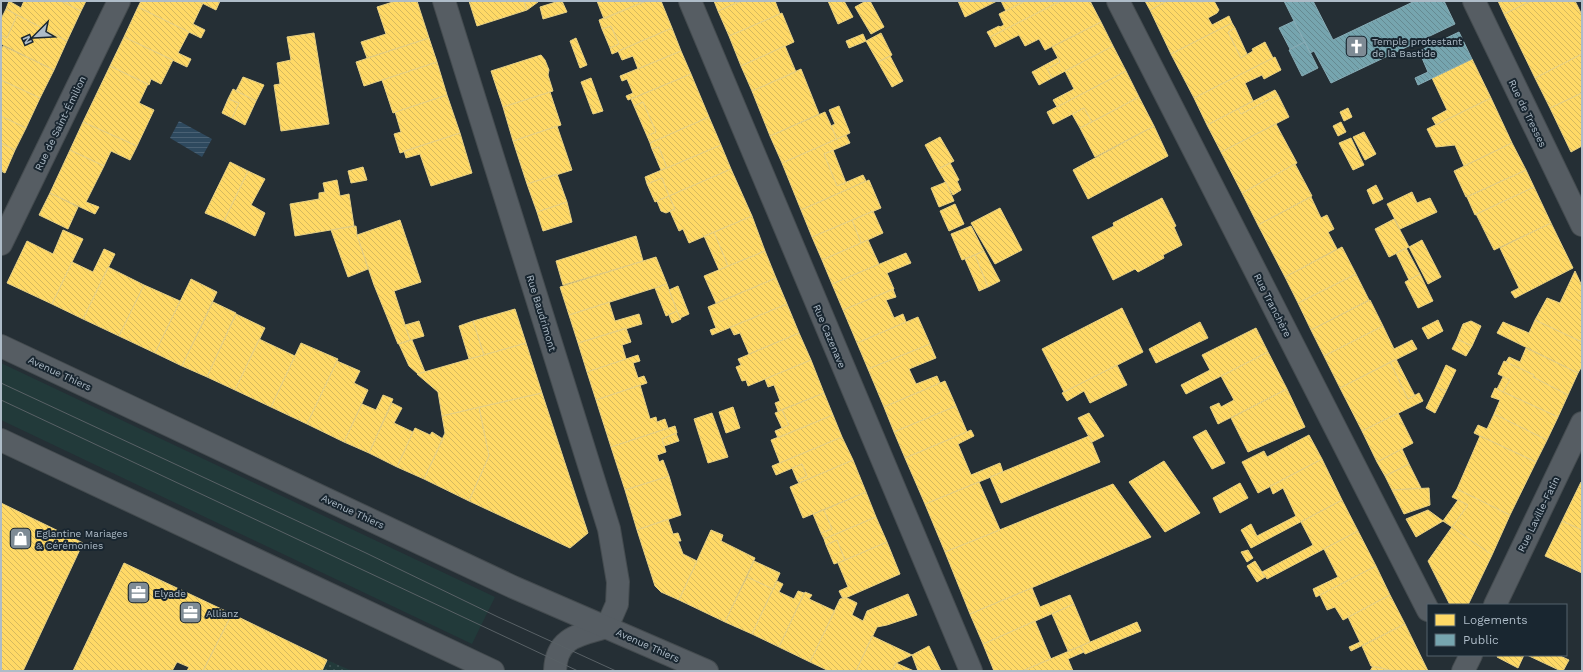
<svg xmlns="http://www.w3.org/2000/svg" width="1583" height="672" viewBox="0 0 1583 672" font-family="'Work Sans',sans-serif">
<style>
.grass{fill:#223a3a}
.garden{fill:url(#garden-dots)}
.water{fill:url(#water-rules)}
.homes{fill:url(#homes-back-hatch);stroke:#e7d083}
.public{fill:url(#public-back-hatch);stroke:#87acb6}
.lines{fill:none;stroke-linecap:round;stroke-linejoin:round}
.minor-casing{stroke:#444b4f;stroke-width:24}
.tertiary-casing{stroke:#444b4f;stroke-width:24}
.minor{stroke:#565d63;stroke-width:22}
.tertiary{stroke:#565d63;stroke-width:22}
.tram{stroke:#596166;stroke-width:1}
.labels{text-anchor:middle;stroke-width:4;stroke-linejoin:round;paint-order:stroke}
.poi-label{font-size:10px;fill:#aebcc8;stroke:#192630;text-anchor:start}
.street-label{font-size:10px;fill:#aebcc8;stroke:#192630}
</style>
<defs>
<pattern id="garden-dots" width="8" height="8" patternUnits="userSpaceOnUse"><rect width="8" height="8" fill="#223a3a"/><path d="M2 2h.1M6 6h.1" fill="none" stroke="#405555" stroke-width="1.8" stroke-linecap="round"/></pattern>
<pattern id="water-rules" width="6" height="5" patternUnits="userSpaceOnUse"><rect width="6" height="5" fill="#2e495e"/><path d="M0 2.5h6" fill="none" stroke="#4a6174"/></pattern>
<pattern id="homes-back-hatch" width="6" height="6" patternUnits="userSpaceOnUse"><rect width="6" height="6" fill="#ffd966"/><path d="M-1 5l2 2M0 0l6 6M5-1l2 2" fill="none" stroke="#d6b95e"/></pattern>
<pattern id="public-back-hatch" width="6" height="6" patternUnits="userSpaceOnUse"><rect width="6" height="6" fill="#76a5af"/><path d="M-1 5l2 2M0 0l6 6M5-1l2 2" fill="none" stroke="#668a92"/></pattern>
</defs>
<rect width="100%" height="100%" fill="#252f35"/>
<!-- grass -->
<path class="grass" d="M1,363l494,234 -23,47 -471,-224z"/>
<!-- garden -->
<path class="garden" d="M327,660l25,11h-30z"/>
<!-- water -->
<path class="water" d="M179,121l33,18 -10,18 -32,-19z"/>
<!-- homes -->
<path class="homes" d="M9,1l12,7 3,-7h37l20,10 -14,30 -61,-32z
M61,1h25l-5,10z
M141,1h57l5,2 -10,21 12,6 -4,8 -63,-31z
M198,1h22l-4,9z
M396,1h21l12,37 -62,20 -6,-16 25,-8 -9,-27z
M469,1h55l3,9 -50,16z
M524,1h14v1l-11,8z
M559,1h3l5,11 -24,7 -3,-12z
M597,1h49l-42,18z
M646,1h15l11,27 -60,26 -2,-6 9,-4 -8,-18 -9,3 -3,-9z
M714,1h27l-23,10z
M741,1h34l5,13 -51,22 -11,-25z
M828,1h16l9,16 -15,7z
M866,1h4l14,26 -13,7 -16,-27z
M958,1h39l-32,16z
M1001,1h24l-19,10z
M1025,1h36l-71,36 -3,-5 12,-6 1,1 4,-2 -5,-11z
M1061,1h29l11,21 -56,28 -6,-11 -14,7 -6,-11 -24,12 -5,-10z
M1145,1h22l-17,9z
M1167,1l34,1 13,-1 5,9 -2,3 -9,5 4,7 17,-9 3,7 -61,31 -21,-44z
M1498,1h33l-27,13z
M1531,1h44l7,14v39l-47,24 -31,-64z
M138,7l51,25 -11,21 13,6 -4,8 -63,-30z
M6,9l11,6 -10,23 -6,-3v-16z
M782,13l12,29 -53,24 -12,-30z
M17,15l50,26 -13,29 -53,-26v-9l6,3z
M1101,22l12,24 -61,32 -5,-9 13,-7 -8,-15z
M1232,23l3,5 -7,4 13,26 12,-7 -1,-2 13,-7 8,16 -79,40 -23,-44z
M611,26l8,18 -9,4 -8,-19z
M672,28l9,23 -43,18 -5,-13 -11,4 -4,-9z
M1235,28l12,26 -6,4 -13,-26z
M314,33l15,91 -48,7 -7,-46 6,-1 -3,-21 14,-3 -4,-23z
M881,33l11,22 -14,7 -12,-21z
M863,34l3,7 -17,7 -3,-7z
M124,37l49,23 -12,24 -10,-5 -2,6 -39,-19z
M429,38l8,24 -73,24 -8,-24z
M576,38l11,27 -7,3 -10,-27z
M3,46l51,24 -14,28 -39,-18v-30z
M785,46l11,26 -44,19 -11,-25z
M1113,46l13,25 -69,36 -4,-7 21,-11 -9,-18z
M681,51l10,23 -63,26 -2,-4 7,-3 -6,-14 -5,2 -2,-5z
M1582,54v39l-32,15 -15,-30z
M541,55l4,5 4,10 -1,5 5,16 -50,16 -12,-36z
M890,56l13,25 -11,6 -14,-25z
M1275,57l6,13 -17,9 -2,-4 -17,8 8,18 -46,24 -13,-27z
M1058,58l2,4 -13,7 5,9 -13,7 -7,-13z
M1472,59l19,39 -55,27 -4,-7 15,-8 -15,-32z
M437,62l10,33 -54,18 -11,-33z
M110,66l38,18 -9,19 15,7 -17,36 -54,-24z
M801,69l18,45 -49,22 -18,-45z
M1126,71l13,26 -47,25 -8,-14 -31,16 -6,-12z
M691,74l18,43 -59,26 -3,-7 9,-4 -13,-30 -9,4 -3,-7z
M243,77l21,8 -8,16 -20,-10z
M591,78l12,33 -10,3 -12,-32z
M1,80l39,18 -14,30 -25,-12z
M233,89l23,12 -11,24 -13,-7 7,-15 -11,-4z
M1275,90l3,5 -37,19 -3,-5z
M550,92l11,33 -48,16 -10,-34z
M1582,93v53l-11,6 -21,-44z
M447,95l13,38 -60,20 -6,-19 7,-2 -6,-20z
M1278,95l11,22 -68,35 -14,-27 31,-16 3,5z
M1139,97l15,29 -59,31 -15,-29z
M1491,98l21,45 -48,23 -9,-21 -19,2 -9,-18z
M228,99l11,4 -7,15 -10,-5z
M643,102l13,30 -9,4 -13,-30z
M839,106l11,27 -13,6 -6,-13 4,-2 -6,-14z
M1084,108l8,14 -12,6 -8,-14z
M1348,108l4,9 -8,4 -4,-9z
M825,112l12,27 -55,24 -12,-27z
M1,116l25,12 -11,22 -14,-7z
M709,117l12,28 -54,23 -8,-21 -7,2 -2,-6z
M83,122l54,24 -7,14 -19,-9 -7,15 -34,-16z
M1341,122l5,10 -8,4 -5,-10z
M1276,124l21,39 -55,30 -21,-41z
M557,126l15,44 -45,14 -14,-43z
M1154,126l14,30 -80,43 -15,-29z
M1364,132l12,22 -11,6 -12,-23z
M460,133l12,40 -41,13 -11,-32 -14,4 -2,-7z
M846,135l4,8 -26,11 13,32 26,-11 3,6 -65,29 -19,-47z
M940,137l14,24 -16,8 -13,-24z
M1351,138l13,27 -11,5 -14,-27z
M1,143l14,7 -10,23 -4,-2z
M1512,143l14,27 -60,27 -12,-26z
M721,145l10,24 -62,27 -7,-18 -15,6 -2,-7z
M659,147l8,21 -6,2 -9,-21z
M70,150l34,16 -18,36 13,5 -4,7 -45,-21z
M833,150l13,33 -9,3 -13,-32z
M230,162l18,9 -24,50 -19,-8z
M950,163l9,17 -2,1 4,9 -8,5 -15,-26z
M1295,164l17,32 -54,29 -16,-32z
M363,167l4,13 -16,3 -3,-12z
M731,169l21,47 -63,27 -6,-14 -4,2 -9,-20 5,-2 -6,-13z
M1526,170l8,17 -59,28 -8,-18z
M248,171l17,8 -14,26 14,8 -10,23 -31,-15z
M557,174l10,28 -30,10 -10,-28z
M662,178l7,18 -14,6 -8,-18z
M337,180l3,16 9,-2 5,32 -59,10 -5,-32 29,-5v-6l6,-1 -2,-9z
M869,180l12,28 -69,29 -11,-27z
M946,182l8,19 -15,6 -8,-19z
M1376,185l7,14 -10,5 -6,-14z
M1534,187l17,36 -57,27 -18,-36z
M1412,192l5,11 13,-5 7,14 -37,17 -13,-25z
M50,193l28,14 -10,22 -29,-14z
M669,196l6,13 -9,4 -5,-2 -4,-10z
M1311,197l10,21 6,-3 7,14 -6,3 9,17 -52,28 -27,-52z
M1162,198l14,28 -2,1 8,18 -19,10 1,3 -26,14 -3,-3 -22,11 -21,-43 22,-11 -1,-3z
M567,202l5,20 -29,9 -6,-19z
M955,204l9,20 -15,7 -9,-20z
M1000,208l22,42 -27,14 -24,-41z
M873,211l10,22 -22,10 -9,-23z
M752,216l13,35 -37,15 -14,-34z
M1394,219l15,28 -20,10 -14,-28z
M400,220l21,62 -27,9 16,49 -12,4 -24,-59 -17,-50z
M852,220l9,23 -39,17 -10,-23z
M1551,223l22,45 -58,30 -4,-6 8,-4 -19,-40z
M356,226l1,9 11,34 -20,8 -17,-47z
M971,226l13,25 -22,9 -11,-26z
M63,230l20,9 -31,65 -45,-21 20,-42 26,13z
M714,232l14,34 -9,4 -15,-34z
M636,236l7,25 -80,24 -7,-24z
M868,240l11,24 -47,20 -10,-24z
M1422,240l19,37 -13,7 -19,-37z
M1342,247l14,27 -58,29 -13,-26z
M1406,248l14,26 -11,6 -13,-27z
M104,249l11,5 -32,65 -31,-15 20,-42 21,10z
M765,251l11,27 -60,25 -12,-27z
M984,251l16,30 -12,6 -13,-32z
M906,253l5,10 -24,10 7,16 -51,21 -11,-26z
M975,255l13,32 -9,4 -14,-32z
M656,257l11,27 -98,31 -9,-28z
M108,267l36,18 -25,51 -36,-17z
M1575,271l7,15v56l-47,-22 12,-22 13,5z
M1356,274l13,26 -58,30 -13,-27z
M1420,274l13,27 -15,7 -13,-26z
M776,278l11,26 -75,31 -2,-5 6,-2 -8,-21z
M191,279l26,13 -35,74 -27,-13z
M667,284l10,27 -11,5 -11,-28z
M144,285l36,16 -25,52 -36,-17z
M678,286l11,28 -9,4 -11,-28z
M893,289l3,8 -10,3 8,18 9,-4 3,8 -49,21 -14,-33z
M1370,300l13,26 -59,30 -13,-26z
M213,302l23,11 -29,64 -25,-11z
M609,302l6,19 24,-7 3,10 -64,19 -9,-28z
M787,304l12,29 -50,21 -9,-21 -6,2 -4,-8z
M1122,308l21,44 -79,40 -22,-43z
M515,309l11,34 -42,12 -11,-34z
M677,311l4,8 -9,4 -3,-8z
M236,314l29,14 -30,62 -28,-13z
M918,317l12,27 -62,25 -11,-26z
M1438,320l5,11 -15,8 -6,-11z
M1535,320l47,22v24l-4,7 -81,-40 6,-11 26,11z
M419,321l5,15 -14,4 -5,-15z
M473,321l11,34 -15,4 -10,-33z
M1471,321l10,5 -9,20 -15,-7 6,-15z
M1200,322l8,16 -52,25 -7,-14z
M1383,326l11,23 18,-9 5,9 -77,39 -16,-32z
M626,328l5,14 -9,3 4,14 -39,13 -9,-29z
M1256,328l12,24 -82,42 -5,-9 29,-15 -8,-15z
M799,333l12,27 -63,26 -2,-6 -4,1 -6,-14 5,-2 -3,-6z
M259,339l36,17 -24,51 -36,-17z
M1457,339l15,7 -6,10 -14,-7z
M412,340l13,32 -7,2 -9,-8 -10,-22z
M301,343l37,16 -31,65 -36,-17z
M526,343l16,50 -100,23 -4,-24 -21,-18z
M930,344l6,14 -27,11 7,15 21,-8 3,7 -56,24 -16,-38z
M1526,348l52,25 -10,22 -35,-18 1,-2 -28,-13 3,-5 11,5z
M1268,352l19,37 -69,35 -8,-17 9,-4 2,4 13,-7 -13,-24z
M638,355l2,6 -7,2 5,15 6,-2 3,7 -51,17 -9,-28z
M1396,359l19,37 -7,3 -18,-37z
M811,360l13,33 -46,18 -3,-8 5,-2 -6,-16 -6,2 -3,-8z
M337,361l23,10 -6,12 14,7 -24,52 -37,-18z
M1504,361l30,14 -1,2 35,18 -10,22 -55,-25 7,-12 -12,-6z
M1390,362l18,37 11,-6 4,8 -61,30 -22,-43z
M1117,365l10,20 -37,18 -6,-12 -17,10 -5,-8z
M1446,365l10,5 -10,21 -10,-4z
M1503,377l7,3 -7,12 -6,-3z
M945,381l11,25 -62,26 -10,-25z
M640,385l10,34 6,-2 1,5 8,-3 3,9 -57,19 -15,-47z
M1436,387l10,4 -11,22 -9,-5z
M1495,388l63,29 -11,23 -53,-26 6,-14 -9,-3z
M1287,389l18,38 -57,25 -17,-34z
M542,393l46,140 -18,15 -101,-47 20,-45 -10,-49z
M824,393l9,22 -55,23 -3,-7 14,-6 -7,-15z
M383,395l10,4 -24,54 -25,-11 18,-38 14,6z
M392,403l10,5 -8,15 19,9 -16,35 -28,-14z
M956,406l11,26 -62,26 -11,-26z
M479,407l10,49 -20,45 -45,-22 21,-46 -3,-17z
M733,407l7,21 -14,5 -7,-21z
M782,410l7,15 -7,3 -7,-15z
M712,413l16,44 -20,6 -14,-44z
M1089,413l15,23 -12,6 -14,-24z
M1398,413l15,30 -36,19 -15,-31z
M1494,414l53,26 -11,22 -62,-29 4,-8 9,4z
M833,415l9,22 -62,26 -9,-23z
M675,426l2,7 -15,6 4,13 -9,3 2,7 4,-2 6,16 -44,14 -14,-43z
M415,428l15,7 2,-3 11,7 -19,40 -27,-12z
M971,430l3,6 -16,8 13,31 29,-12 3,9 -78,32 -20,-46z
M1206,430l19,33 -13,6 -19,-32z
M676,433l3,8 -15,5 -2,-7z
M1309,435l13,24 -64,34 -16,-31 22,-11 3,6z
M1089,436l11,26 -99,41 -11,-26z
M1480,436l56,26 -26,53 -53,-26z
M842,437l11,23 -54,23 -2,-3 10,-4 -5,-12 -26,11 -4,-9z
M1402,449l7,15 -24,12 -8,-14z
M1322,459l20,41 -91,48 -10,-18 10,-6 6,12 39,-20 -13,-28 -10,6 -3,-8z
M853,460l13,32 -63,26 -13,-31z
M1164,461l36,52 -35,19 -36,-50z
M802,464l5,12 -10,4 -5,-12z
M1409,464l12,24 -29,2 -7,-14z
M669,476l12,39 -44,15 -12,-40z
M979,482l21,48 -55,22 -20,-48z
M1581,482l1,1v47l-20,-9z
M1240,483l8,15 -28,15 -7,-15z
M1113,484l38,53 -181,77 -25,-62z
M1429,488l1,17 -26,9 -12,-24z
M1457,489l53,26 -18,40 -40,-28 16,-22 -16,-8z
M866,492l10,25 -52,22 -3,-6 11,-4 -8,-19z
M1342,500l16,31 -91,48 -5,-7 51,-27 -12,-23z
M1458,500l10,5 -16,22 -9,-6z
M1,503l82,40 -60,128h-22z
M824,510l8,19 -11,4 -8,-19z
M1428,510l15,11 -27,16 -10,-18z
M876,517l11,25 -42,18 -8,-20 -11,5 -2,-6z
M668,519l5,15 5,-1 3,8h-3l5,13 14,7 -18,39 -18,-8 -6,-6 -18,-56z
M1562,521l20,9v43l-37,-17z
M1452,527l40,28 -24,50h-18l-22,-44z
M711,530l12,5 -2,6 34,17 -30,64 -46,-22z
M1358,531l18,35 -60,31 -3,-8 25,-12 -14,-28z
M837,540l8,20 -11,4 -8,-19z
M887,542l13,32 -57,25 -4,-8 9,-4 -10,-24z
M1248,550l5,8 -6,4 -6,-10z
M754,561l26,12 -7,16 -26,-12z
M1255,561l10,16 -8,5 -10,-16z
M124,563l108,51 -29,57h-16l2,-4 -12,-5 -5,9h-99z
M1376,566l14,29 -47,25 -8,-13 -8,3 -7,-15z
M747,577l26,12 -21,45 -27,-12z
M777,581l6,3 -4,8 15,7 4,-8 6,2 -25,54 -27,-13z
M1032,588l8,19 30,-12 4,9 -91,40 -13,-30z
M805,592l7,3 -3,4 26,12 -25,51 -31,-15z
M908,594l9,21 -30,10 -10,2 -21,44h-27l-19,-9 30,-63 5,-2 12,6 -5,12 11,6 4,-10z
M1390,595l15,29 -54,27 -2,-4 11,-5 -12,-25z
M1074,604l16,38 -22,9 -16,-37z
M232,614l95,46 -5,11h-119z
M1035,621l16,38 -29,12h-28l-11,-27z
M1137,622l4,9 -56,23 -4,-8z
M1405,624l23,47h-34l-23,-5 -9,-20z
M872,636l40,19 -16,8 -4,8h-36z
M929,646l12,25h-23l-6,-16z
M1081,646l3,6 -16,7 5,12h-51z
M1498,655h26l-6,13 -21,-11z
M1527,655h31l11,5 -6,11h-2z
M896,663l18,8h-22z
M1373,666l21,5h-24z"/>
<!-- public -->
<path class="public" d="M1284,1h29l20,39 82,-39h29l11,23 -124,59 -17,-32 -4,2z
M1294,21l11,21 -15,7 -11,-21z
M1459,32l13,27 -54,26 -3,-7 13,-6 -9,-21z
M1305,42l13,26 -16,8 -13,-26z"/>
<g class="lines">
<defs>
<path id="minor" d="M444,1l165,528 9,53 -1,22 -10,23c-28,8 -51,10 -52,44
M690,1l281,670
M1118,1l310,609
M1474,1l108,224
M1,244l118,-243
M1495,605l87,-182
M1463,671l8,-16"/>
<path id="tertiary" d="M1,346l512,241 194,84
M1,440l492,231"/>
</defs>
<!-- minor casing -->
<use href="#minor" class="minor-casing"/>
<!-- tertiary casing -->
<use href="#tertiary" class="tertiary-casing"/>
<!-- minor -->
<use href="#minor" class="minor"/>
<!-- tertiary -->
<use href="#tertiary" class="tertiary"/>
<!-- tram -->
<path class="tram" d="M1,383l365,170 132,64 118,54
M1,400l577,271"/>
</g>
<!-- icons -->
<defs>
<symbol id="church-square" viewBox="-11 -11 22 22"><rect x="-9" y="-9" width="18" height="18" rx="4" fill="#7e8b95" stroke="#192630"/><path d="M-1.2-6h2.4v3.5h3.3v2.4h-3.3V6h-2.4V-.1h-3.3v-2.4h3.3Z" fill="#fff"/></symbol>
<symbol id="shop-square" viewBox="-11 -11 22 22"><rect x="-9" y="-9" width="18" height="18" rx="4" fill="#7e8b95" stroke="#192630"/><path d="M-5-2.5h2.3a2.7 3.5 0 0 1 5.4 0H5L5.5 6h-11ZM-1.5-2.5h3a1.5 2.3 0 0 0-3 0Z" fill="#fff"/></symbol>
<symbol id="office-square" viewBox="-11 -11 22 22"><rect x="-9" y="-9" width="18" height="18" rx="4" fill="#7e8b95" stroke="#192630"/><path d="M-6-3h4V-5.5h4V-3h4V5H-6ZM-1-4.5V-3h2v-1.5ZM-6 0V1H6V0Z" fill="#fff"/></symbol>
</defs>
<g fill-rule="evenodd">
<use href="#church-square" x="1344" y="34" width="25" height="25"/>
<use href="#shop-square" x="8" y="526" width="25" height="25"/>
<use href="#office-square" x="126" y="580" width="25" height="25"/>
<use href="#office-square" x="178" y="600" width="25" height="25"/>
</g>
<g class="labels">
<!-- poi labels -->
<g class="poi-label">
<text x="1372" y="45">Temple protestant<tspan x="1372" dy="12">de la Bastide</tspan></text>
<text x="36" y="537">Eglantine Mariages<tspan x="36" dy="12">&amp; Cérémonies</tspan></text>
<text x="154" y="597">Elyade</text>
<text x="206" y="617">Allianz</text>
</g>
<!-- street labels -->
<g class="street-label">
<text transform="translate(1528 113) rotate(64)" y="4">Rue de Tresses</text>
<text transform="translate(60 123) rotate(-64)" y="4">Rue de Saint-Émilion</text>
<text transform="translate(1273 305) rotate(63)" y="4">Rue Tranchère</text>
<text transform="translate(542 313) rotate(73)" y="4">Rue Baudrimont</text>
<text transform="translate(830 336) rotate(67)" y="4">Rue Cazenave</text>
<text transform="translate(60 373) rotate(25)" y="4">Avenue Thiers</text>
<text transform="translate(353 511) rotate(25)" y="4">Avenue Thiers</text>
<text transform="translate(1538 514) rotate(-64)" y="4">Rue Laville-Fatin</text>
<text transform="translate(648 645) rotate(24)" y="4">Avenue Thiers</text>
</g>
</g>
<!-- border -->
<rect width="1583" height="672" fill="none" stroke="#aebcc8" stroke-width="4"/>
<!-- legend -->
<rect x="1427" y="604" width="140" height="52" fill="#192630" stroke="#55626d"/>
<rect x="1435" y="614" width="20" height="12" fill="#ffd966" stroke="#55626d"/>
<text x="1463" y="624" font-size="12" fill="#aebcc8">Logements</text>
<rect x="1435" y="634" width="20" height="12" fill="#76a5af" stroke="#55626d"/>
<text x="1463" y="644" font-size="12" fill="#aebcc8">Public</text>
<!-- north arrow -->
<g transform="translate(36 36) rotate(246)" stroke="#192630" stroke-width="3" paint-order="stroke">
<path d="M0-3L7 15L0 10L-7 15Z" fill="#aebcc8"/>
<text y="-6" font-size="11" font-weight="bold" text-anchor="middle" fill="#aebcc8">N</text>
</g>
</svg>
